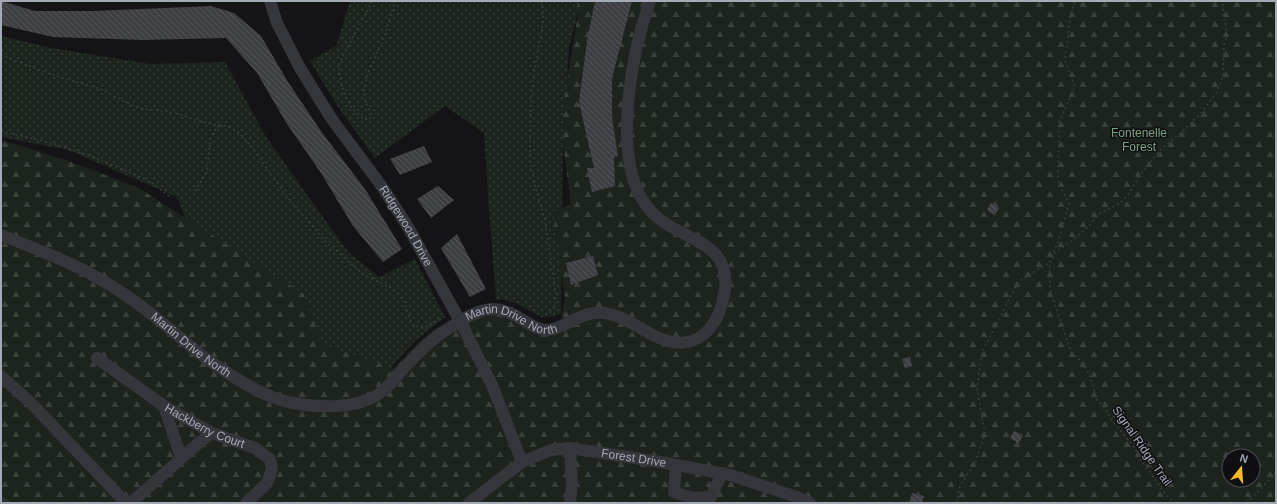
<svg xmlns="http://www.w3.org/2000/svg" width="1277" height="504" viewBox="0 0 1277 504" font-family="Helvetica,sans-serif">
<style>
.grass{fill:url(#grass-dots)}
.forest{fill:url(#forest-firs);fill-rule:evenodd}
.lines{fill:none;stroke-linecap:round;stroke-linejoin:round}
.stream{stroke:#2a323a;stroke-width:3}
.building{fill:url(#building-back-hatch)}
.path{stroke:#3b3d42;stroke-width:1.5;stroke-dasharray:2 3;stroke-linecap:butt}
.minor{stroke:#35363b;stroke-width:12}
.labels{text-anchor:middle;stroke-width:3;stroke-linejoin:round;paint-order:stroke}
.park-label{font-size:12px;fill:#7ba37f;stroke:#0f0f11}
.street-label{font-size:12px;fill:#a5aab7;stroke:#0f0f11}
</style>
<defs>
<pattern id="grass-dots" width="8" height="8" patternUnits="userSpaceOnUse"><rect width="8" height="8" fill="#1c241d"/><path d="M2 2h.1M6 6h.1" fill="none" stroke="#3a413c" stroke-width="1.8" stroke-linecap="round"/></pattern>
<pattern id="forest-firs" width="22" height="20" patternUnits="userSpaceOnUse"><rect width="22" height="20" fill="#1c241d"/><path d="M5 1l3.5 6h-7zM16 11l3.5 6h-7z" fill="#3a413c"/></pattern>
<pattern id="building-back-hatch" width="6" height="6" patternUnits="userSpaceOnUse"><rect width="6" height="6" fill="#3e3f43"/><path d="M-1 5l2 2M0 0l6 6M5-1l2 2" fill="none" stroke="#57585c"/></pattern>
</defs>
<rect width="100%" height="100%" fill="#141416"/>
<!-- grass -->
<path class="grass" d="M350,1h231l-12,46 -6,82 -2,184c-19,11 -27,-2 -43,-9 -7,-3 -15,-4 -22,-5l-8,-104 -4,-62 -39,-27 -70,52 -37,-51 -28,-46 26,-15z
M1,36l51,12 98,16 75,-2 40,73 45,64 39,54 30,24 36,-18 30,58 -30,24 -25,27 -98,-31 -84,-61 -31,-79 -109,-47 -67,-13z"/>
<!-- forest -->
<path class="forest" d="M577,1h699v502h-1275v-363l65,20 73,28 165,106 18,50 72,24 25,-26 17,-14 11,-3 27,-15 69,15 17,-2 5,-25 -12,-87 18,-7 -8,-60v-40l15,-89zM1229,456h24v24h-24z"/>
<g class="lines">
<!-- stream -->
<path class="stream" d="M1,498l9,5"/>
</g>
<!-- building -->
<path class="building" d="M1,1l34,10h58l118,-5 23,7 27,23 27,46 35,52 42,55 37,60 -19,13 -30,-36 -32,-53 -34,-49 -30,-51 -31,-35 -83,2 -90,-3 -52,-12z
M595,1h37l-20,77v40l6,38 -4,1 1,29 -23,6 -5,-24h7l-15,-66 8,-61z
M424,146l8,16 -32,13 -10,-16z
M438,186l16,14 -23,18 -14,-19z
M991,203l8,5 -4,7 -8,-5z
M457,234l29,55 -16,8 -29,-49z
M593,256l5,19 -27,10 -5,-22z
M910,357l2,9 -7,2 -3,-9z
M1014,431l9,4 -4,8 -9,-5z
M912,493l12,3 -2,7h-13z"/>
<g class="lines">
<!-- path -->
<path class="path" d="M372,1l-32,61c-4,17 10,56 29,58l3,-4 -7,-15 -1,-13 4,-15 17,-38 10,-34
M1,55l49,19 50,15 38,19 33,4 36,11 19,3 12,6 13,14 36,51 40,46 36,31 26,13 10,8 4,5 9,25 11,3 22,-11
M1,131l51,12 41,14 52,22 9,5 17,14
M195,191l12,-19 3,-33 4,-8 6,-6
M1052,257l8,-21 9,-33 -11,-20 1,-61 16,-35 -10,-27 5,-43 5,-16
M541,317l9,-4 4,-5 2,-13 -11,-74 -10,-36 -5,-25 1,-60 3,-27 9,-51v-14l-2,-7
M957,503l3,-17 15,-23 10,-29 -8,-46 5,-36 36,-70 32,-20
M1176,503l-10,-8 -23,-32 -11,-19 -19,-22 -9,-15 -9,-9 -1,-10 -5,-14 -8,-13 -10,-9 -20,-59 -2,-18 1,-13 7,-11 15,-10 17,-15 10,-12 21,-11 8,-8 10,-17 21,-27 24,-20 19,-19 14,-19 7,-17 1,-31 3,-10 -1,-9 -3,-10v-15
M1247,503l25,-26 4,-5"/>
<!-- minor -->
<g class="minor">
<path id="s1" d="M270,1l7,22 23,45 31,50 52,70 25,39 52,94 32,64 30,77"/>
<path id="s2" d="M1,235c43,17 85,33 123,59 29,19 53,42 80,63 13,9 26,18 40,26 15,9 31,17 49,20 25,5 66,6 87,-10 11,-8 19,-20 29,-30 13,-15 28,-28 45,-38 12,-8 24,-15 38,-16 25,0 37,21 55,21 6,0 11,-3 17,-5 15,-8 27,-15 45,-11 18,3 31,16 48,23 40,18 63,-10 68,-48 5,-45 -36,-48 -63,-68 -9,-6 -15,-14 -20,-22 -29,-48 -10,-148 8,-198"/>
<path id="s3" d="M97,358l67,48 48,27 43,15 15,11 2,10 -5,14 -21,20"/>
<path d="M1,376l31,28 94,99"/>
<path d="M164,406l17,51"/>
<path d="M570,448l2,35 -2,20"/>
<path d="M676,466l-2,26 19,6 18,-1 11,-24"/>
<path d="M131,503l63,-56 18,-14"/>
<path id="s4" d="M469,503l53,-41 29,-12 19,-2 90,14 70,13 67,22 13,6"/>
</g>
</g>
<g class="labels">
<!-- park labels -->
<g class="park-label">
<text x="1139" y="137">Fontenelle<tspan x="1139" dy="14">Forest</tspan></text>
</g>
<!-- street labels -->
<g class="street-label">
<text dy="4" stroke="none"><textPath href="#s1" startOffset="264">Ridgewood Drive</textPath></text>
<text dy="4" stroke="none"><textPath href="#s2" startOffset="593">Martin Drive North</textPath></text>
<text dy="4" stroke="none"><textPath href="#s2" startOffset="221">Martin Drive North</textPath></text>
<text dy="4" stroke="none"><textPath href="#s3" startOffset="128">Hackberry Court</textPath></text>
<text transform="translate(1142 446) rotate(55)" y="4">Signal Ridge Trail</text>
<text dy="4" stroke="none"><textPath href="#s4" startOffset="182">Forest Drive</textPath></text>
</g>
</g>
<!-- border -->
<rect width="1277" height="504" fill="none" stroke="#a5aab7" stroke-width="4"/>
<!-- north arrow -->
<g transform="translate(1241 468) rotate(17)"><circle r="19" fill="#0f0f11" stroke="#4b4d53"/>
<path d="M0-3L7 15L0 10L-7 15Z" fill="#faba28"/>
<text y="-6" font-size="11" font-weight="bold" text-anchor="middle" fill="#a5aab7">N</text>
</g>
</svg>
